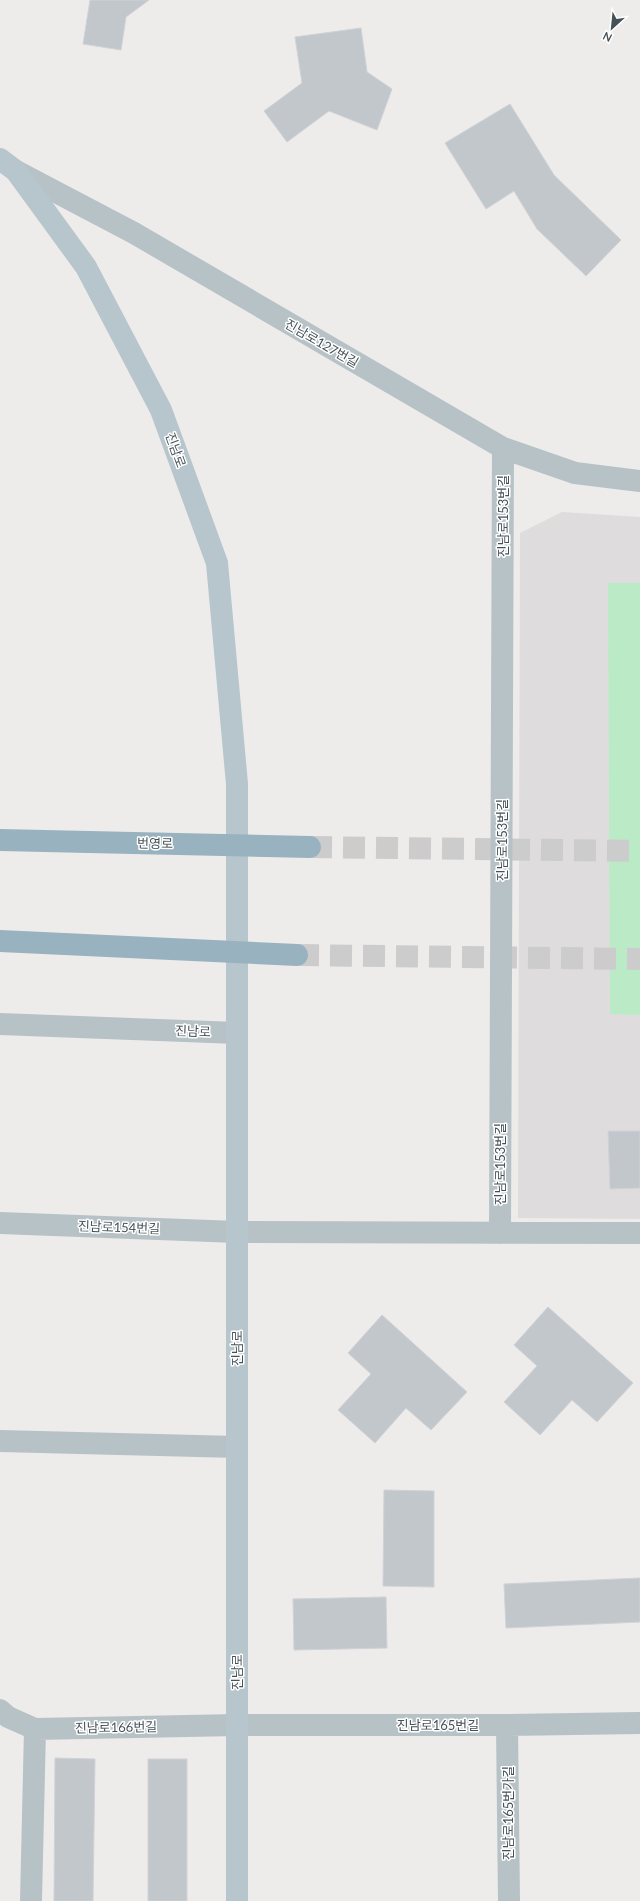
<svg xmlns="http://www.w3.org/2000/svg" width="640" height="1901" viewBox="0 0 640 1901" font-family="Lato,'Noto Sans KR',sans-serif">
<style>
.education{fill:#dfdcdd}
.green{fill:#baebc6}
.building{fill:#c2c7cb;stroke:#cfd2d7}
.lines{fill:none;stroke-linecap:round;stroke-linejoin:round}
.trunk-tunnel{stroke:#cccccd;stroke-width:22;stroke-dasharray:22 11;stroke-linecap:butt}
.minor{stroke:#b7c2c7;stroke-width:22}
.secondary{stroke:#b7c5cc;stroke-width:22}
.trunk{stroke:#98b2c0;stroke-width:22}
.labels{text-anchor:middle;stroke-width:3;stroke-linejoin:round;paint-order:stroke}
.street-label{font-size:13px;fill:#455157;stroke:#fff}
</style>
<rect width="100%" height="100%" fill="#eeebeb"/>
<!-- education -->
<path class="education" d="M562,512l78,5v702l-122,-1 2,-685z"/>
<!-- green -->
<path class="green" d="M608,583h32v432l-30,-1z"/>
<!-- building -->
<path class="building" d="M90,0h59l-23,17 -5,33 -38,-6z
M361,28l6,44 25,17 -15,41 -48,-19 -42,31 -23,-31 38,-28 -7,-46z
M510,104l44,71 67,65 -35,36 -49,-47 -23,-38 -28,18 -41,-66z
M608,1131h32v57l-30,1z
M548,1307l85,76 -36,39 -25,-22 -32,35 -36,-33 33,-36 -23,-21z
M382,1315l85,77 -36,38 -25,-22 -31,35 -37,-33 33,-36 -23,-21z
M384,1490l50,1v96l-51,-1z
M640,1578v44l-134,6 -2,-44z
M386,1597l1,51 -93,2 -1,-51z
M55,1758l40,1 -2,142h-39z
M148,1759h39v142h-39z"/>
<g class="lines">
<!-- trunk-tunnel -->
<path class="trunk-tunnel" d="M310,847l330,4
M297,955l343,4"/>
<!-- minor -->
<path class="minor" d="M16,171l118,62 369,215 72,25 65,8
M0,1024l237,9
M0,1223l237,9 403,1
M500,1233l3,-785
M0,1441l237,6
M0,1710l8,7 27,12 202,-4h270l133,-2
M507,1725l2,176
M31,1901l4,-172"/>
<!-- secondary -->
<path class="secondary" d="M0,159l16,12 70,96 75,143 56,153 20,221v1117"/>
<!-- trunk -->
<path class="trunk" d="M0,840l310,7
M0,941l297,14"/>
</g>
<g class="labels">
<!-- street labels -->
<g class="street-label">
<text transform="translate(322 343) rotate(30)" y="5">진남로127번길</text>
<text transform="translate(176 450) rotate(70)" y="5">진남로</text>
<text transform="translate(503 516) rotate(-90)" y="5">진남로153번길</text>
<text transform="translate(502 840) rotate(-90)" y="5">진남로153번길</text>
<text transform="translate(155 843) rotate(1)" y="5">번영로</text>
<text transform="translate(193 1031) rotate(2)" y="5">진남로</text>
<text transform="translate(500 1164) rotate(-90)" y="5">진남로153번길</text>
<text transform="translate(119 1227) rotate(2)" y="5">진남로154번길</text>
<text transform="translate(237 1348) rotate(-90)" y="5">진남로</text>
<text transform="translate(237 1672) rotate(-90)" y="5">진남로</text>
<text x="438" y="1730">진남로165번길</text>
<text transform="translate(116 1727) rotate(-1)" y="5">진남로166번길</text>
<text transform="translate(508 1813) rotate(-90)" y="5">진남로165번가길</text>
</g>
</g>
<!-- north arrow -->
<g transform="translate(612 28) rotate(207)" stroke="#ffffff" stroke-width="3" paint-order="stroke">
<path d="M0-3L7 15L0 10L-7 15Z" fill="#455157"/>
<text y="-6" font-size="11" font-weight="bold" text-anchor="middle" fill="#455157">N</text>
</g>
</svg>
